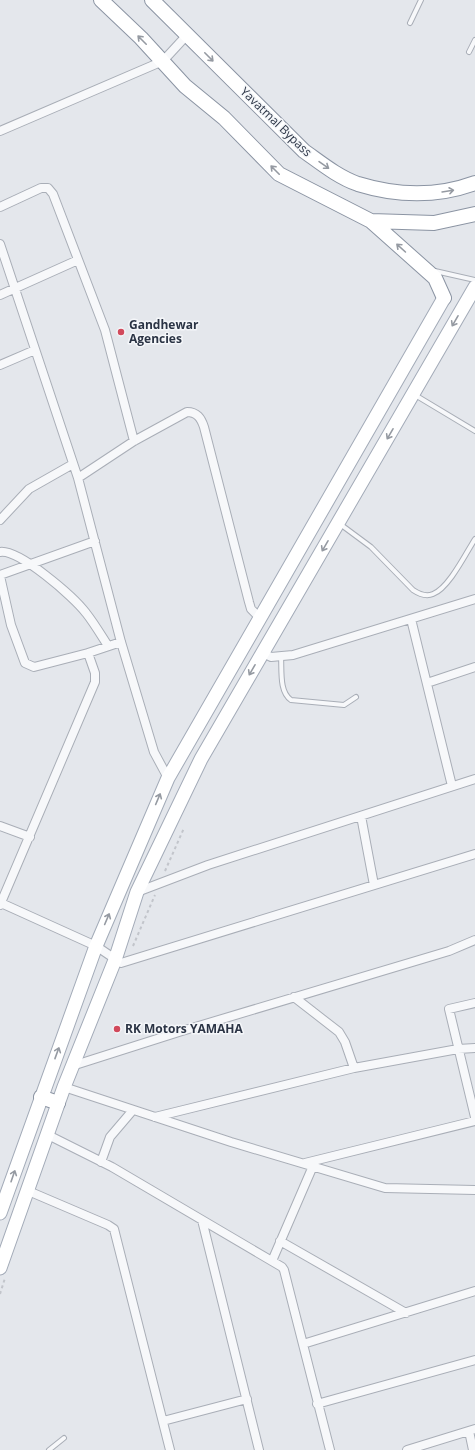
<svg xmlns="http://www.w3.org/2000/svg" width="475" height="1450" viewBox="0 0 475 1450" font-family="'Open Sans',sans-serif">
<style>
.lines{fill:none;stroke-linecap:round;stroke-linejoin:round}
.service-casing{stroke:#a9aeb7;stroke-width:6}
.minor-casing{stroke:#a9aeb7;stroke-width:10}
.primary-casing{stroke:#a3abb8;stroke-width:15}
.trunk-casing{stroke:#8b94a3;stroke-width:16}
.path{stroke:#c2c5cb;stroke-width:2;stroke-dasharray:3 3;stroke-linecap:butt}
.service{stroke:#f7f8fa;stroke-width:4}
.minor{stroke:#f7f8fa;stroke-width:8}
.primary{stroke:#fff;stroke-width:13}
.trunk{stroke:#fff;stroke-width:14}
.oneway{stroke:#959aa2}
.poi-dot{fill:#d1495b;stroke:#f4f6f9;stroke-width:1.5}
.labels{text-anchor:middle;stroke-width:3;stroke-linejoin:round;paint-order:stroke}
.street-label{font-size:12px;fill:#2b3445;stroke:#f4f6f9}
.poi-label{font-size:12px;font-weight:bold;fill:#2b3445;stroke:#f4f6f9;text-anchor:start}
</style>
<rect width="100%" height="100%" fill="#e4e7ec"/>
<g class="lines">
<defs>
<path id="service" d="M410,23l11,-23
M469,52l6,-12
M435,271l40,9
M415,395l60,36
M340,524l31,23 42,43c6,4 13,7 20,4 16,-6 33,-41 42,-55
M281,657c1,13 -2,35 10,43l53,5 12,-8
M49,1450l15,-12"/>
<path id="minor" d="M0,131l163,-70 24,-26
M0,207l41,-19h7l5,6 52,136 29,111
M0,244l78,234 43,164 33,110 14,26
M0,295l78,-35
M0,365l35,-15
M78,478l56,-37 53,-29c10,0 14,6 17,15l45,175 2,7 9,9
M0,520l29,-31 44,-25
M0,552c19,-3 74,45 86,61 8,10 15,22 22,33
M0,575l95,-34
M0,576l11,49 14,38 9,4 54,-14
M411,619l41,167
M263,653l8,4 22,-2 182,-56
M427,683l48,-16
M361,816l13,69
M0,826l30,11
M137,892l71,-27 267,-86
M1,903l95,43 25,17 354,-109
M0,905l95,-223v-9l-7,-20 33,-11
M294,997l45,35 6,10 9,26
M475,1003l-26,6 26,108
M72,1066l110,-35 267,-80 26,-11
M64,1087l167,55 154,46 90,2
M155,1117l199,-49 104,-19 17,-1
M46,1134l66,33 170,100 2,3 46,180
M101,1162l9,-25 23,-27
M305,1163l170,-42
M26,1190l82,35 6,4 56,221
M202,1220l57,230
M280,1241l126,72
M272,1261l41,-95
M303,1344l172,-53
M317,1404l158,-44
M163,1421l84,-22
M469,1431l4,19
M407,1450l68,-21"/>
<path id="primary" d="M0,1213l96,-267 72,-168 276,-480
M0,1268l64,-181 51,-127 22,-68 64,-133 274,-472"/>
<path id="trunk" d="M101,0l40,38 44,48 39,32 55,56 92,47 64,57 9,20
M152,0l152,151c17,12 34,26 54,33 39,12 79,13 117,-1
M371,221l63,2 41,-9
M41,1097l17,6"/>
</defs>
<!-- service casing -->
<use href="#service" class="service-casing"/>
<!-- minor casing -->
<use href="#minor" class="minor-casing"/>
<!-- primary casing -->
<use href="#primary" class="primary-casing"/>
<!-- trunk casing -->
<use href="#trunk" class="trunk-casing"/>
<!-- path -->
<path class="path" d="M165,871l19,-43
M133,946l22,-51
M0,1294l5,-16"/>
<!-- service -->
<use href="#service" class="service"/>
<!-- minor -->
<use href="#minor" class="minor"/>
<!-- primary -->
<use href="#primary" class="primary"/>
<!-- trunk -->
<use href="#trunk" class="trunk"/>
</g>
<!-- one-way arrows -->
<defs><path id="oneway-shaft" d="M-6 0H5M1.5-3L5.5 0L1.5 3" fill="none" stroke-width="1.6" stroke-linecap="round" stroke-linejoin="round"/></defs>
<g class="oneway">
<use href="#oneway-shaft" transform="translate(142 40) rotate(-135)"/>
<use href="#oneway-shaft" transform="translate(209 57) rotate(45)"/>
<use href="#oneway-shaft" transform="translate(324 165) rotate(35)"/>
<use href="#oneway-shaft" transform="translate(275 170) rotate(-135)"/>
<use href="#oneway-shaft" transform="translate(448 191) rotate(-9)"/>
<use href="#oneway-shaft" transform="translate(401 248) rotate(-138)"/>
<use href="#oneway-shaft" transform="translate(455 321) rotate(120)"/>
<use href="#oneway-shaft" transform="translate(390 434) rotate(120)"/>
<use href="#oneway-shaft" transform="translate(325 546) rotate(120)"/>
<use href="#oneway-shaft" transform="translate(252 670) rotate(120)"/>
<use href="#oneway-shaft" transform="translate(158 799) rotate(-67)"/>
<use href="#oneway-shaft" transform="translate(107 919) rotate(-67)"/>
<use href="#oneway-shaft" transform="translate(57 1053) rotate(-70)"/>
<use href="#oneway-shaft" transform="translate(13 1176) rotate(-71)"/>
</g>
<!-- markers -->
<g class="poi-dot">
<circle cx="121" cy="332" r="4"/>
<circle cx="117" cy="1029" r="4"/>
</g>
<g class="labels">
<!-- street labels -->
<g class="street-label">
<text transform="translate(276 122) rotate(44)" y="4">Yavatmal Bypass</text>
</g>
<!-- poi labels -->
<g class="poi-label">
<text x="129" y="329">Gandhewar<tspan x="129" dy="14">Agencies</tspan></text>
<text x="125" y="1033">RK Motors YAMAHA</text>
</g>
</g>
</svg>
